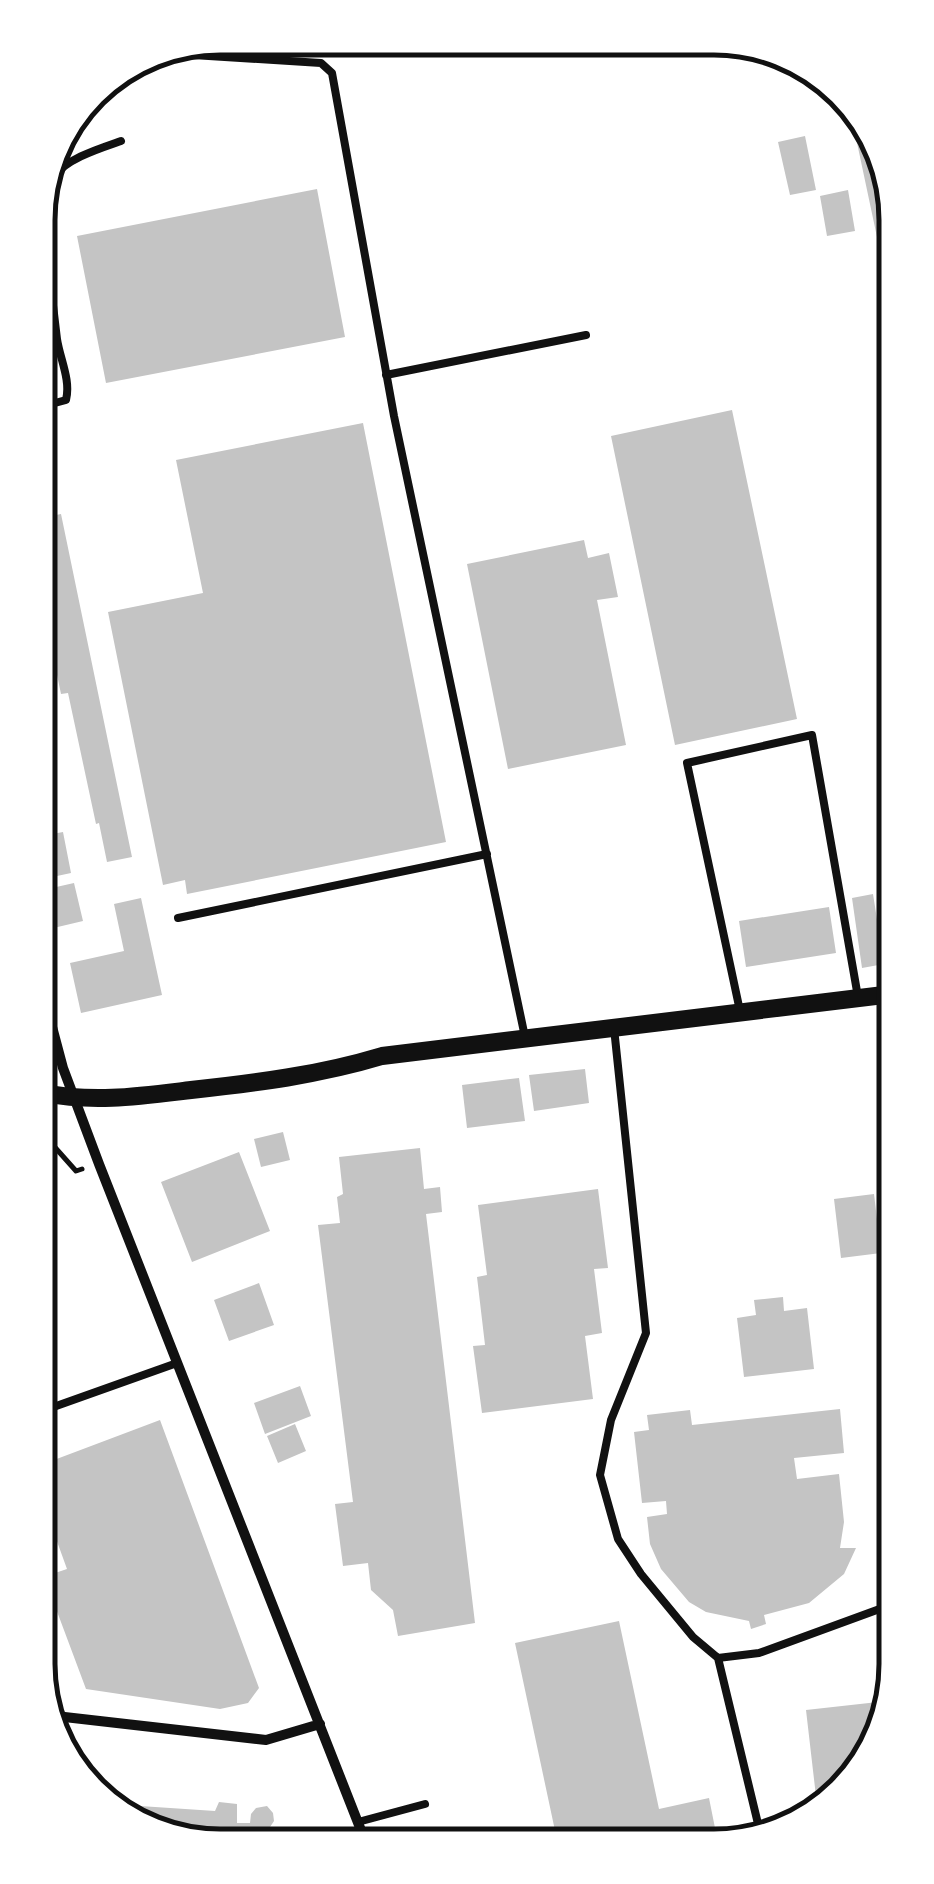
<svg xmlns="http://www.w3.org/2000/svg" width="934" height="1884" viewBox="0 0 934 1884" font-family="'Golos Text',sans-serif">
<style>
.building{fill:#c4c4c4}
.lines{fill:none;stroke-linecap:round;stroke-linejoin:round}
.path{stroke:#111;stroke-width:5}
.service{stroke:#111;stroke-width:8}
.minor{stroke:#111;stroke-width:10}
.tertiary{stroke:#111;stroke-width:18}
.rim{fill:none;stroke:#111;stroke-width:5}
</style>
<rect width="100%" height="100%" fill="#fff"/>
<!-- building -->
<path class="building" d="M869,135l18,27 1,127 -32,-151z
M805,136l11,54 -26,5 -12,-53z
M317,189l28,148 -239,46 -29,-147z
M848,190l7,41 -28,5 -7,-40z
M732,410l65,309 -122,26 -64,-309z
M363,423l83,419 -259,52 -2,-14 -22,5 -55,-273 95,-19 -27,-133z
M61,514l71,343 -25,5 -8,-39 -3,1 -28,-131 -7,1 -10,-48 -10,2v-130z
M584,540l4,18 21,-5 9,44 -21,3 29,145 -118,24 -41,-205z
M890,589v32l-4,1 -7,-30z
M63,832l8,41 -28,6 -1,-43z
M74,883l9,38 -38,9 -2,-40z
M873,894l11,70 -22,4 -10,-70z
M141,898l21,97 -81,18 -11,-50 54,-12 -10,-47z
M829,907l7,46 -90,14 -7,-46z
M585,1069l4,34 -55,8 -5,-36z
M519,1078l6,43 -58,7 -5,-43z
M283,1132l7,28 -29,7 -7,-28z
M420,1148l4,41 16,-2 2,25 -16,2 49,409 -77,13 -5,-26 -22,-20 -3,-27 -25,3 -8,-62 18,-2 -35,-277 22,-2 -3,-26 6,-3 -4,-37z
M239,1152l31,79 -78,31 -31,-80z
M598,1189l10,79 -14,1 8,64 -17,3 8,63 -111,14 -9,-67 12,-1 -8,-68 10,-2 -9,-70z
M874,1194l7,59 -40,5 -7,-59z
M259,1283l15,42 -45,16 -15,-41z
M783,1297l1,14 23,-3 7,61 -70,8 -7,-59 19,-3 -2,-15z
M300,1386l11,30 -46,18 -11,-31z
M840,1409l4,44 -50,5 3,21 42,-5 5,48 -4,26h16l-12,26 -35,29 -45,12 2,9 -15,5 -2,-8 -43,-9 -17,-10 -28,-33 -11,-25 -3,-27 20,-3 -1,-13 -24,2 -8,-71 15,-2 -2,-15 43,-5 2,15z
M160,1420l99,268 -11,15 -28,6 -134,-20 -40,-107v-6l21,-7 -21,-58v-48z
M295,1424l11,27 -28,12 -11,-27z
M619,1621l40,188 50,-11 8,40 -160,2 -42,-197z
M887,1701l-29,75 -41,29 -11,-95z
M219,1802l18,2v19h13l1,-9 5,-6 11,-2 6,7 1,8 -4,6 2,9 7,-2 3,10 -87,1 -56,-26 1,-13 75,5z"/>
<g class="lines">
<!-- path -->
<path class="path" d="M44,1135l32,36 6,-2"/>
<!-- service -->
<path class="service" d="M177,54l144,9 11,10 62,343 131,621
M386,375l200,-40
M40,407l26,-7c5,-20 -6,-41 -9,-61 -4,-29 -17,-141 -3,-162 11,-18 47,-29 67,-36
M178,918l309,-64
M740,1011l-53,-248 125,-28 46,262
M614,1028l32,305 -35,87 -11,55 18,64 23,35 52,63 25,21 41,-5 137,-50
M45,1410l132,-47
M718,1658l42,174
M358,1822l67,-18"/>
<!-- minor -->
<path class="minor" d="M43,993l20,75 36,96 267,679
M47,1715l219,25 54,-16"/>
<!-- tertiary -->
<path class="tertiary" d="M44,1093c50,10 97,3 147,-3 65,-7 128,-15 191,-34l510,-62"/>
</g>
<!-- crop -->
<path d="M0 0H934V1884H0ZM220 55H714A165 165 0 0 1 879 220V1664A165 165 0 0 1 714 1829H220A165 165 0 0 1 55 1664V220A165 165 0 0 1 220 55Z" fill="#fff" fill-rule="evenodd"/>
<path class="rim" d="M220 55H714A165 165 0 0 1 879 220V1664A165 165 0 0 1 714 1829H220A165 165 0 0 1 55 1664V220A165 165 0 0 1 220 55Z"/>
</svg>
